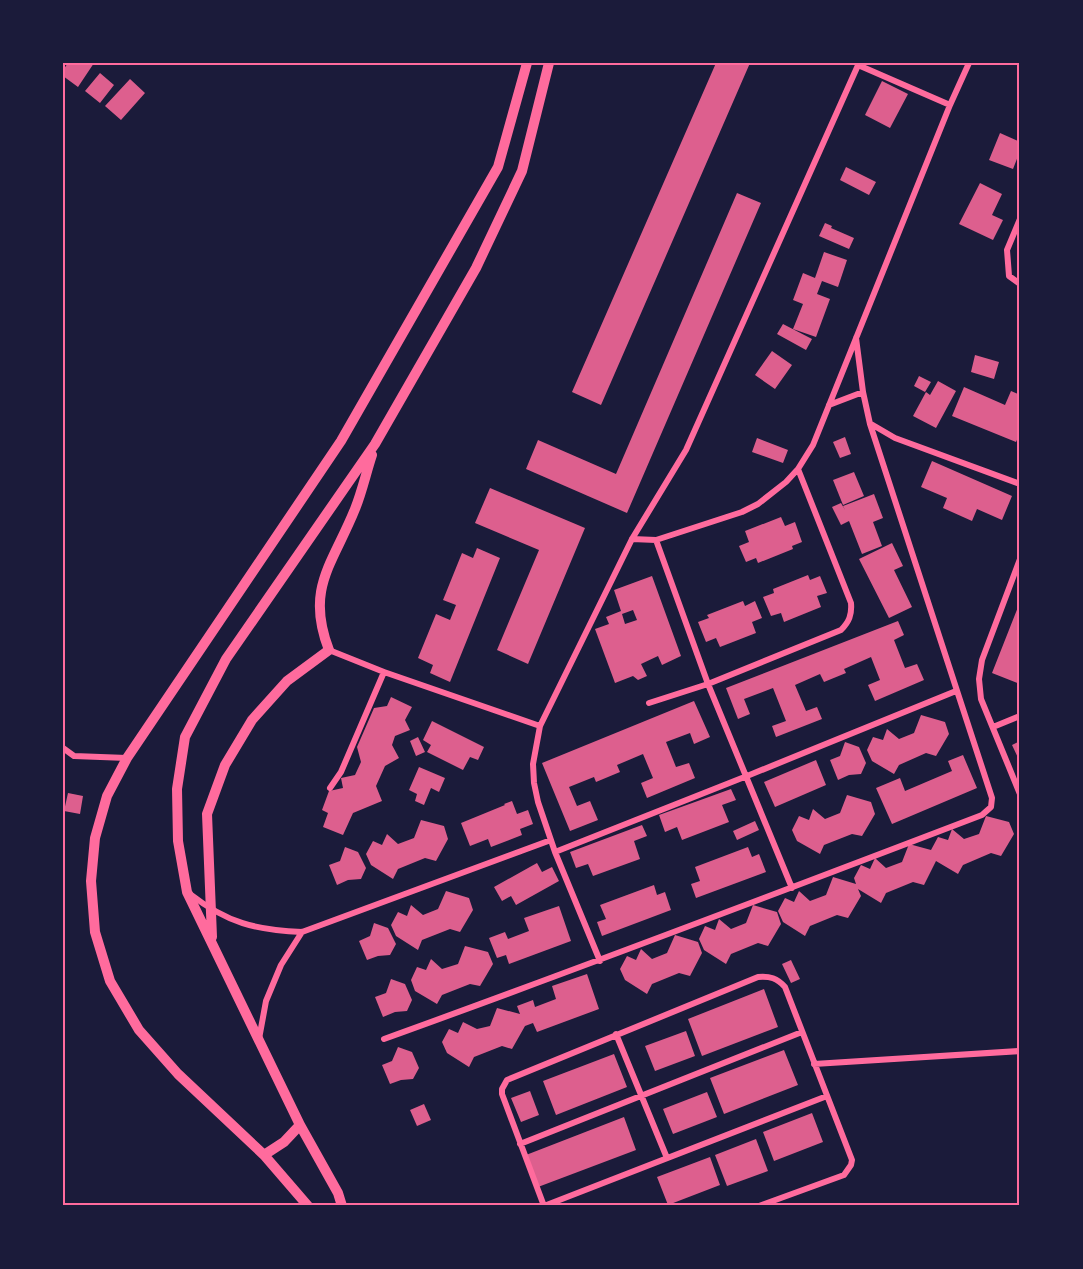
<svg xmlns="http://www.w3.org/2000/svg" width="1083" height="1269" viewBox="0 0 1083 1269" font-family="Cabin,sans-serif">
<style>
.building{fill:#dd5f8e;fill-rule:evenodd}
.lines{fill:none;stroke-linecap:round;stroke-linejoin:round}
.minor{stroke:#ff6b9d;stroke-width:6}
.tertiary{stroke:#ff6b9d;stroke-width:10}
.neatline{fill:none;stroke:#ff6b9d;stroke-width:2}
</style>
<rect width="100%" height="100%" fill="#1b1b3a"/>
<!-- building -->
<path class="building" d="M68,63l14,1 12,-1 -16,24 -15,-11v-6z
M716,63h34l-149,342 -29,-13z
M100,73l14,12 -14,18 -15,-12z
M130,79l15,14 -24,27 -16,-14z
M882,81l26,13 -18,34 -25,-13z
M1000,133l20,9v9l-7,18 -24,-9z
M846,167l30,15 -7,13 -29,-15z
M980,183l22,11 -10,21 11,5 -10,20 -34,-16z
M737,193l24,10 -134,310 -101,-44 12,-29 78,34z
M825,223l7,3 -1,2 23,10 -5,11 -30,-13z
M824,252l23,8 -9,27 -16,-6 -5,13 13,5 -14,38 -23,-8 10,-25 -10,-4 10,-27 12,5z
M783,324l29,15 -6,11 -29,-16z
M772,351l20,14 -17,24 -20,-14z
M975,355l24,7 -5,17 -23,-7z
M919,376l12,6 -6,10 -11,-6z
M938,381l18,10 -20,37 -23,-12 13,-24 4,3z
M964,387l41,18 6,-14 9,4v38l-4,9 -64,-26z
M845,437l6,17 -11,4 -7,-16z
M757,438l31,12 -5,13 -31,-11z
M932,461l80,35 -10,24 -25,-11 -5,12 -29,-13 4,-10 -26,-11z
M854,472l10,24 -21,9 -10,-25z
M490,488l95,40 -57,136 -31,-14 42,-100 -64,-27z
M874,494l9,24 -10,4 9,24 -20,8 -13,-33 -8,4 -9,-18 9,-4 4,7 -2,-4z
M781,517l4,9 10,-4 7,20 -10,4 1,3 -35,14 -2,-5 -10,4 -7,-16 10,-4 -4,-11z
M892,543l11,23 -9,4 18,37 -23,11 -30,-59z
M477,548l23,10 -50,124 -20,-9 3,-8 -15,-7 18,-44 14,6 6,-15 -13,-5 19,-47 11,5z
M808,575l2,5 10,-4 7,17 -10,3 4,11 -37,15 -3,-9 -10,3 -8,-19 11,-4 -1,-4z
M652,576l29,80 -19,9 -4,-9 -17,8 6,12 -9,4 -5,-4 -18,7 -20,-54 14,-5 -3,-7 15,-6 -7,-21zM633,610l4,10 -12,4 -3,-10z
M743,601l2,5 10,-5 7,17 -10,4 4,11 -36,14 -4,-9 -10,4 -8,-20 11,-4 -2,-3z
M1020,602v82l-28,-11z
M898,621l6,14 -10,5 11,28 12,-4 7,16 -49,21 -7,-16 12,-5 -9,-23 -27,12 2,4 -22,9 -4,-8 -25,11 11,26 11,-4 5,12 -46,18 -4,-11 14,-5 -13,-33 -29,11 6,15 -12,5 -12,-31z
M391,697l21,10 -7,13 5,10 -15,6 -3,9 7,13 -14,8 -9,20 6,15 -29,12 -10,22 -20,-8 5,-14 -6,-3 7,-19 14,-3 -2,-10 14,-3 6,-13 -4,-15 17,-39 13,-2z
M694,701l16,36 -16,7 -4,-11 -24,9 10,25 13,-4 6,15 -48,20 -6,-15 12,-5 -10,-24 -26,11 3,7 -24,10 -2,-5 -25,10 8,19 13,-5 8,19 -28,11 -28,-68z
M921,715l24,7 4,12 -13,22 -10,-3 -27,12 -5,9 -22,-13 -5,-11 6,-13 10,3 4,-11 12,10 15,-6z
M432,721l52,26 -6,13 -8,-3 -7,13 -36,-18 4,-7 -8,-5z
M418,737l7,15 -9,4 -6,-15z
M1020,741v21l-8,-17z
M845,742l14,5 7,16 -5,11 -12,1 -11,5 -8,-20 10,-4z
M963,755l14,33 -85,36 -16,-36 24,-10 5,13 47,-20 -4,-10z
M816,760l10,25 -51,22 -11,-25z
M419,767l26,11 -6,14 -8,-4 -7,17 -9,-4 2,-7 -8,-4z
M731,789l5,11 -14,5 7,17 -47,18 -5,-13 -12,5 -6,-17z
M68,793l15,3 -3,18 -16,-3z
M847,795l24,7 4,12 -13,22 -10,-2 -28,11 -4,9 -23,-13 -5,-11 7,-14 10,4 4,-11 12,10 15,-6z
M512,801l5,13 11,-4 5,14 -13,5 2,6 -31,12 -3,-8 -18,7 -9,-23 44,-18 -1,-1z
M986,816l23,6 5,12 -13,22 -10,-3 -28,12 -5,9 -22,-13 -12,24 -11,-3 -27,11 -5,10 -23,-14 3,7 -13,22 -11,-3 -27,11 -5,10 -22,-14 -5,-11 7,-13 9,4 5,-11 11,10 16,-6 7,-18 23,7 -2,-6 7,-13 9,4 5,-11 11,10 16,-6 7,-18 22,6 7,-13 10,3 4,-11 12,10 15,-5z
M421,820l23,6 4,13 -12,22 -11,-3 -27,11 -5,10 -22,-14 -5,-11 7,-13 9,4 5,-11 11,10 16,-6z
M755,821l4,9 -22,10 -4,-9z
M642,825l5,11 -13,5 6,18 -47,17 -5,-12 -12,4 -6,-16z
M345,847l13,5 8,16 -5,11 -13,1 -11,5 -8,-20 11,-4z
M748,847l4,10 7,-3 7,18 -70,26 -5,-14 9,-3 -5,-14z
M537,863l5,9 10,-5 7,14 -43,24 -5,-9 -9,5 -8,-14z
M654,885l3,10 8,-3 6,18 -69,26 -5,-14 9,-3 -6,-14z
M446,891l23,7 4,12 -13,22 -10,-3 -28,11 -4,10 -22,-14 -5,-11 7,-13 9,4 4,-11 12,10 15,-6z
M753,905l24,7 4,12 -13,22 -10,-3 -27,11 -5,10 -22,-14 -5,-11 6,-13 10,4 4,-11 12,10 15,-6z
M559,906l12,35 -62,23 -3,-9 -9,3 -8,-20 16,-6 3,7 21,-8 -5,-13z
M374,923l14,5 8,16 -6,11 -12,1 -11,4 -8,-19 11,-5z
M675,935l23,7 4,11 -12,23 -11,-3 -27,11 -5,10 -22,-14 -5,-11 7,-13 9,4 5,-11 11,10 15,-6z
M465,946l23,6 5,12 -13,22 -10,-2 -28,11 -5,9 -22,-13 -4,-11 6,-13 9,3 5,-11 11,10 16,-5z
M791,960l9,19 -9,4 -9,-19z
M587,974l12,35 -62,23 -4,-9 -8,3 -13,23 -10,-3 -28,11 -5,10 -22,-14 -5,-11 7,-13 9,4 5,-11 14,7 13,-3 7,-18 23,6 -3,-8 16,-6 2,7 21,-8 -4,-13z
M391,979l14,5 7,16 -5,11 -12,1 -12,5 -8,-20 11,-4z
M764,989l14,38 -76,29 -14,-37z
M686,1031l9,25 -40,15 -10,-25z
M398,1047l14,5 7,16 -6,11 -12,1 -11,4 -8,-19 10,-4z
M784,1050l14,35 -74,29 -14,-36z
M614,1054l13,33 -71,28 -13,-34z
M530,1091l9,24 -18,7 -10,-24z
M707,1092l10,25 -44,17 -10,-25z
M424,1104l7,16 -14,6 -7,-16z
M812,1113l11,29 -49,19 -11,-29z
M624,1117l12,33 -98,37 -12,-32z
M756,1139l12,32 -41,15 -12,-31z
M710,1157l10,28 -52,20 -11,-28z"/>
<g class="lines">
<!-- minor -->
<path class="minor" d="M858,65l92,40
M1020,219l-13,31 2,26 11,8
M829,405l34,-13
M871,424l24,14 125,46
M632,539l24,1 86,-28 16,-8 28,-22 12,-13 15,-24 137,-340 19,-42
M656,540l52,144 84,204
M1020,559l-38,101 -3,19 2,20 39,95
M329,650l55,22 156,54
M649,703l59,-19 133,-54c8,-8 11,-15 10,-27l-53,-134
M993,727l27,-11
M63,748l11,8 53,2
M330,788l11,-16 43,-100
M555,852l192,-76 209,-85
M190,894c37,29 66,36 112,38l249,-92
M600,961l-45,-109 -17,-50 -4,-19 -1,-19 7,-38 92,-187 54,-89 173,-387
M616,1034l51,124
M259,1039l7,-38 15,-36 21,-33
M384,1039c200,-72 399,-148 598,-224l9,-8 1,-9 -122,-374 -7,-32 -7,-54
M814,1064l206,-13
M520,1144l282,-112
M544,1206l-42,-112v-5l5,-9 251,-103c12,-1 19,1 27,10l67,173 -1,5 -7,10 -85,31
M544,1206l283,-110"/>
<!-- tertiary -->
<path class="tertiary" d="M212,937l-5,-123 18,-49 27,-45 35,-39 42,-31c-24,-62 4,-86 26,-141 7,-17 11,-36 17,-54
M264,1155l20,-13 16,-17
M308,1206l-44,-51 -86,-81 -39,-44 -29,-49 -15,-49 -4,-51 4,-43 12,-42 20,-38 214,-317 157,-274 29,-104
M342,1206l-4,-13 -38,-68 -113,-233 -9,-51 -1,-52 8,-52 41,-78 149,-215 101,-176 46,-97 27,-108"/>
</g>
<!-- border -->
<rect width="1083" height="1269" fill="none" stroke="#1b1b3a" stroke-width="129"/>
<rect x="64" y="64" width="954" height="1140" class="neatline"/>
</svg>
